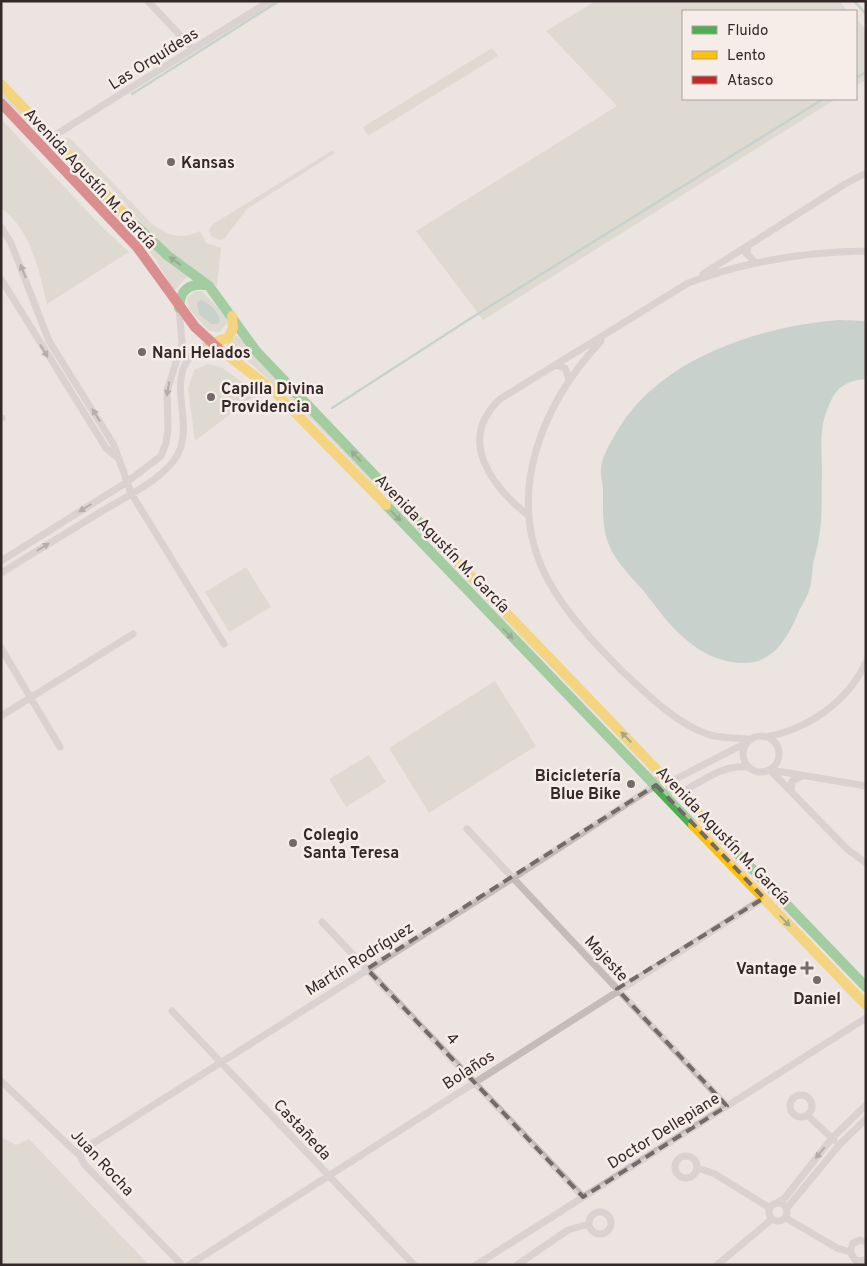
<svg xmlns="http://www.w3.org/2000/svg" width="867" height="1266" viewBox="0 0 867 1266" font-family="Overpass,sans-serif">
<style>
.green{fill:#d0cfbc}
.water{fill:#9fbbb4}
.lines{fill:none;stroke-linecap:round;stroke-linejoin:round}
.stream{stroke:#9fbbb4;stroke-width:2.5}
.street{stroke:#c4bcba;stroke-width:7}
.fast{stroke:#4caf50;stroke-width:10}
.slow{stroke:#ffc107;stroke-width:10}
.jam{stroke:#c62828;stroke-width:10}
.oneway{fill:#3e5f39}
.oneway2{fill:#756b6a}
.marked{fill:none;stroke:#746a69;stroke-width:4;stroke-dasharray:10 6;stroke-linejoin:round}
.poi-dot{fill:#746a69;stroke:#f7ede8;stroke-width:2}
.labels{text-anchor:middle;stroke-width:5;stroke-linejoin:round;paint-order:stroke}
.street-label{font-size:16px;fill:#342929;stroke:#f7ede8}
.poi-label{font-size:16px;font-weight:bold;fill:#342929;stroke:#f7ede8;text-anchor:start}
</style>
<rect width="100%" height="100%" fill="#ebe4e1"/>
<!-- green -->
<path class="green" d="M596,1h243l9,10h-165v88h153l-353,221 -67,-89 201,-125 -71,-75z
M856,19l10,10v51l-10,6z
M492,48l6,8 -130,80 -5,-9z
M1,90l187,186 -14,15 -20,-34 -16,-19 -137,-143z
M1,119l100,107 28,26 -82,52c-8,-33 -16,-75 -46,-96z
M66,137l5,2 81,85c17,12 29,16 48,7l6,12 15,5 -4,38 -60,-45 -48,-56 -14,-10 -30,-31 -1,-5z
M333,150l2,3 -88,56 -23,30 -6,1 -7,-4 -2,-6 4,-6z
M195,291h7l23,24 2,8 -7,9 -11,-1 -20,-22 -2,-11z
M237,335l420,436 -1,5 -356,-368 -51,-46 -22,-14 -1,-3z
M208,364l13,3 37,26 -63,48 -7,-52 6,-19z
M246,567l25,40 -42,25 -24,-40z
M495,681l41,65 -107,67 -40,-65z
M369,755l17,27 -40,25 -17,-28z
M1,1137l15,8 13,-6 120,126h-148z"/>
<!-- water -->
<path class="water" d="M201,300c10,4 17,11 19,21l-2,3h-7l-12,-10 -2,-11z
M840,320l26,1v58c-23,2 -31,10 -39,31 -8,19 -5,43 -5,63 -1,21 1,44 -3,64 -1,9 -4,18 -6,27 -1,9 -1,18 -4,27 -2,7 -7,13 -10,20 -10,24 -24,52 -55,52 -40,0 -69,-30 -91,-60 -14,-20 -35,-36 -44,-58 -7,-17 -6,-36 -6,-54 0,-7 -3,-15 -2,-22 1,-12 8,-24 14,-34 41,-76 144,-109 225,-115z"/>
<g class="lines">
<!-- stream -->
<path class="stream" d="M854,1l12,13
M856,78l10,-6
M132,94l147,-93
M332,408l147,-95 344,-214"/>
<!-- street -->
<path class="street" d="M148,1l45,48
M52,137l218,-136
M1,227l10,16 38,98 65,104 17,48 93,151
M749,245l-3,8 9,9
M703,274l142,-90 21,-11
M1,279l105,169 12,10
M601,341c-59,63 -98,155 -53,239 18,33 47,64 74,91 25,23 52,51 85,63 14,5 30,4 45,5
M555,365l10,3 4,11
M1,418h1
M529,516c-37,-29 -73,-76 -29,-117l188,-116c58,-22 116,-31 178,-32
M1,561l126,-79 34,-26 5,-13 2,-14 -1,-38 15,-48 -3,-35
M1,573c33,-20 65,-40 98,-60 24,-15 66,-34 79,-59 19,-38 -23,-88 33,-111
M1,648l59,99
M1,716l132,-82
M743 754a18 18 0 1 1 36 0a18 18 0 1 1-36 0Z
M766,737c42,-8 82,-35 100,-75
M770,770l77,79 19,14
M771,770l95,16
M791,791l1,-10 10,-5
M681,793c21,-12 42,-29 67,-26
M668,796l2,-14 76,-39
M467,829l260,277
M322,922l261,275
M172,1011l242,254
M1,1081l79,75 4,8 98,101
M790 1106a11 11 0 1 1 22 0a11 11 0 1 1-22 0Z
M807,1115l27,25
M80,1156l4,-7 429,-271 143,-93 4,-13
M675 1167a11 11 0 1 1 22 0a11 11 0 1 1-22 0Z
M697,1168l18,6 55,34
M778,1202l6,-3 48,-61 34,-33
M769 1212a9 9 0 1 1 18 0a9 9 0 1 1-18 0Z
M787,1208l53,-64 26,-25
M589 1223a11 11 0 1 1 22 0a11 11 0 1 1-22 0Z
M786,1218l51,30 13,4
M866,1242l-6,-2 -7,3 -3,9 6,9 10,-1
M189,1265l575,-367
M476,1265l390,-247
M517,1265l51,-35 21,-6
M717,1265l55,-46"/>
<!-- fast -->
<path class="fast" d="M133,223l34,32 42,31 47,65 189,198
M179,308c1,-17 9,-25 26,-23
M386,505l307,320
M707,822l159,165"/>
<!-- slow -->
<path class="slow" d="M1,84l132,139
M211,343l17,-5 5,-10 -1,-12
M218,348l56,43 112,114
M445,549l262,273
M693,825l173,180"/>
<!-- jam -->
<path class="jam" d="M1,103l136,144 58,80 23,21"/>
</g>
<!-- one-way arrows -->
<defs><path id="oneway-solid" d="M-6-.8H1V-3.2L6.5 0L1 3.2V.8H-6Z" transform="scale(1.25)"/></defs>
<g class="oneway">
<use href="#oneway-solid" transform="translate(175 261) rotate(-144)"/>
<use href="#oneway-solid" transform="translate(356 456) rotate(-134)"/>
<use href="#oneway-solid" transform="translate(396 516) rotate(46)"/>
<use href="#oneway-solid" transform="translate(508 634) rotate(46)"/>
<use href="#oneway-solid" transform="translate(626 737) rotate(-134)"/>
<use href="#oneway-solid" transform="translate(785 921) rotate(46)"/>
</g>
<g class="oneway2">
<use href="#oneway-solid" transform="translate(23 271) rotate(-112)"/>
<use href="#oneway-solid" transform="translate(44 351) rotate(58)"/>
<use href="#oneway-solid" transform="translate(168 389) rotate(99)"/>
<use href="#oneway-solid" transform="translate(96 415) rotate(-122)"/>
<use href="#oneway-solid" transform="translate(85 508) rotate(148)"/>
<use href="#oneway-solid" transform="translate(43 547) rotate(-32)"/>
<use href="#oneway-solid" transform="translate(820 1153) rotate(129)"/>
</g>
<!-- marked area -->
<path d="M0 0H867V1266H0ZM656,785l108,113 -147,91 110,117 -144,91 -216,-228z" fill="#ebe4e1" fill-opacity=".55" fill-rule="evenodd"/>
<path class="marked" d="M656,785l108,113 -147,91 110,117 -144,91 -216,-228z"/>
<!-- markers -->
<g class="poi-dot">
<circle cx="171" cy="162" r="5"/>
<circle cx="142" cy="352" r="5"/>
<circle cx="211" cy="397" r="5"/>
<circle cx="631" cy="784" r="5"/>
<circle cx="293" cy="843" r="5"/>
<path d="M804.5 960.5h5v5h5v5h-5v5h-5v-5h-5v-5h5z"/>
<circle cx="817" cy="980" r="5"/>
</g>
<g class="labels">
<!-- street labels -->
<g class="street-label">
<text transform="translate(153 58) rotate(-32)" y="6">Las Orquídeas</text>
<text transform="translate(91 178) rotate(47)" y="6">Avenida Agustín M. García</text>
<text transform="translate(443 543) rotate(46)" y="6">Avenida Agustín M. García</text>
<text transform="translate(724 835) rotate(46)" y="6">Avenida Agustín M. García</text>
<text transform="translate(359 958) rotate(-32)" y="6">Martín Rodríguez</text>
<text transform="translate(607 958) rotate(47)" y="6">Majeste</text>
<text transform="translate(453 1038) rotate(46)" y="6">4</text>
<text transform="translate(468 1069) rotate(-33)" y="6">Bolaños</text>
<text transform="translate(303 1129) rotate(47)" y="6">Castañeda</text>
<text transform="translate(663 1130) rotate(-32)" y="6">Doctor Dellepiane</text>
<text transform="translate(103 1162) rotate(47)" y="6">Juan Rocha</text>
</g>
<!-- poi labels -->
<g class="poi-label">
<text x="181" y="168">Kansas</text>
<text x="152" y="358">Nani Helados</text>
<text x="221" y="394">Capilla Divina<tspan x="221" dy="18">Providencia</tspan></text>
<text x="621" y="781" text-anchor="end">Bicicletería<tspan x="621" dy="18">Blue Bike</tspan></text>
<text x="303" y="840">Colegio<tspan x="303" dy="18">Santa Teresa</tspan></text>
<text x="797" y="974" text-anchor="end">Vantage</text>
<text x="817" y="1004" text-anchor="middle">Daniel</text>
</g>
</g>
<!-- border -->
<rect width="867" height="1266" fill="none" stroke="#342929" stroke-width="5"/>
<!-- legend -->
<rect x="682" y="10" width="175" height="90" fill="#f7ede8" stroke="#a99f9c"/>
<rect x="692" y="26" width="25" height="8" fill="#4caf50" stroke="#a99f9c"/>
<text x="727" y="35" font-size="15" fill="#342929">Fluido</text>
<rect x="692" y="51" width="25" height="8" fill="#ffc107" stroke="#a99f9c"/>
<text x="727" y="60" font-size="15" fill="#342929">Lento</text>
<rect x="692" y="76" width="25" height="8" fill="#c62828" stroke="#a99f9c"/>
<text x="727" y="85" font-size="15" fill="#342929">Atasco</text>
</svg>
